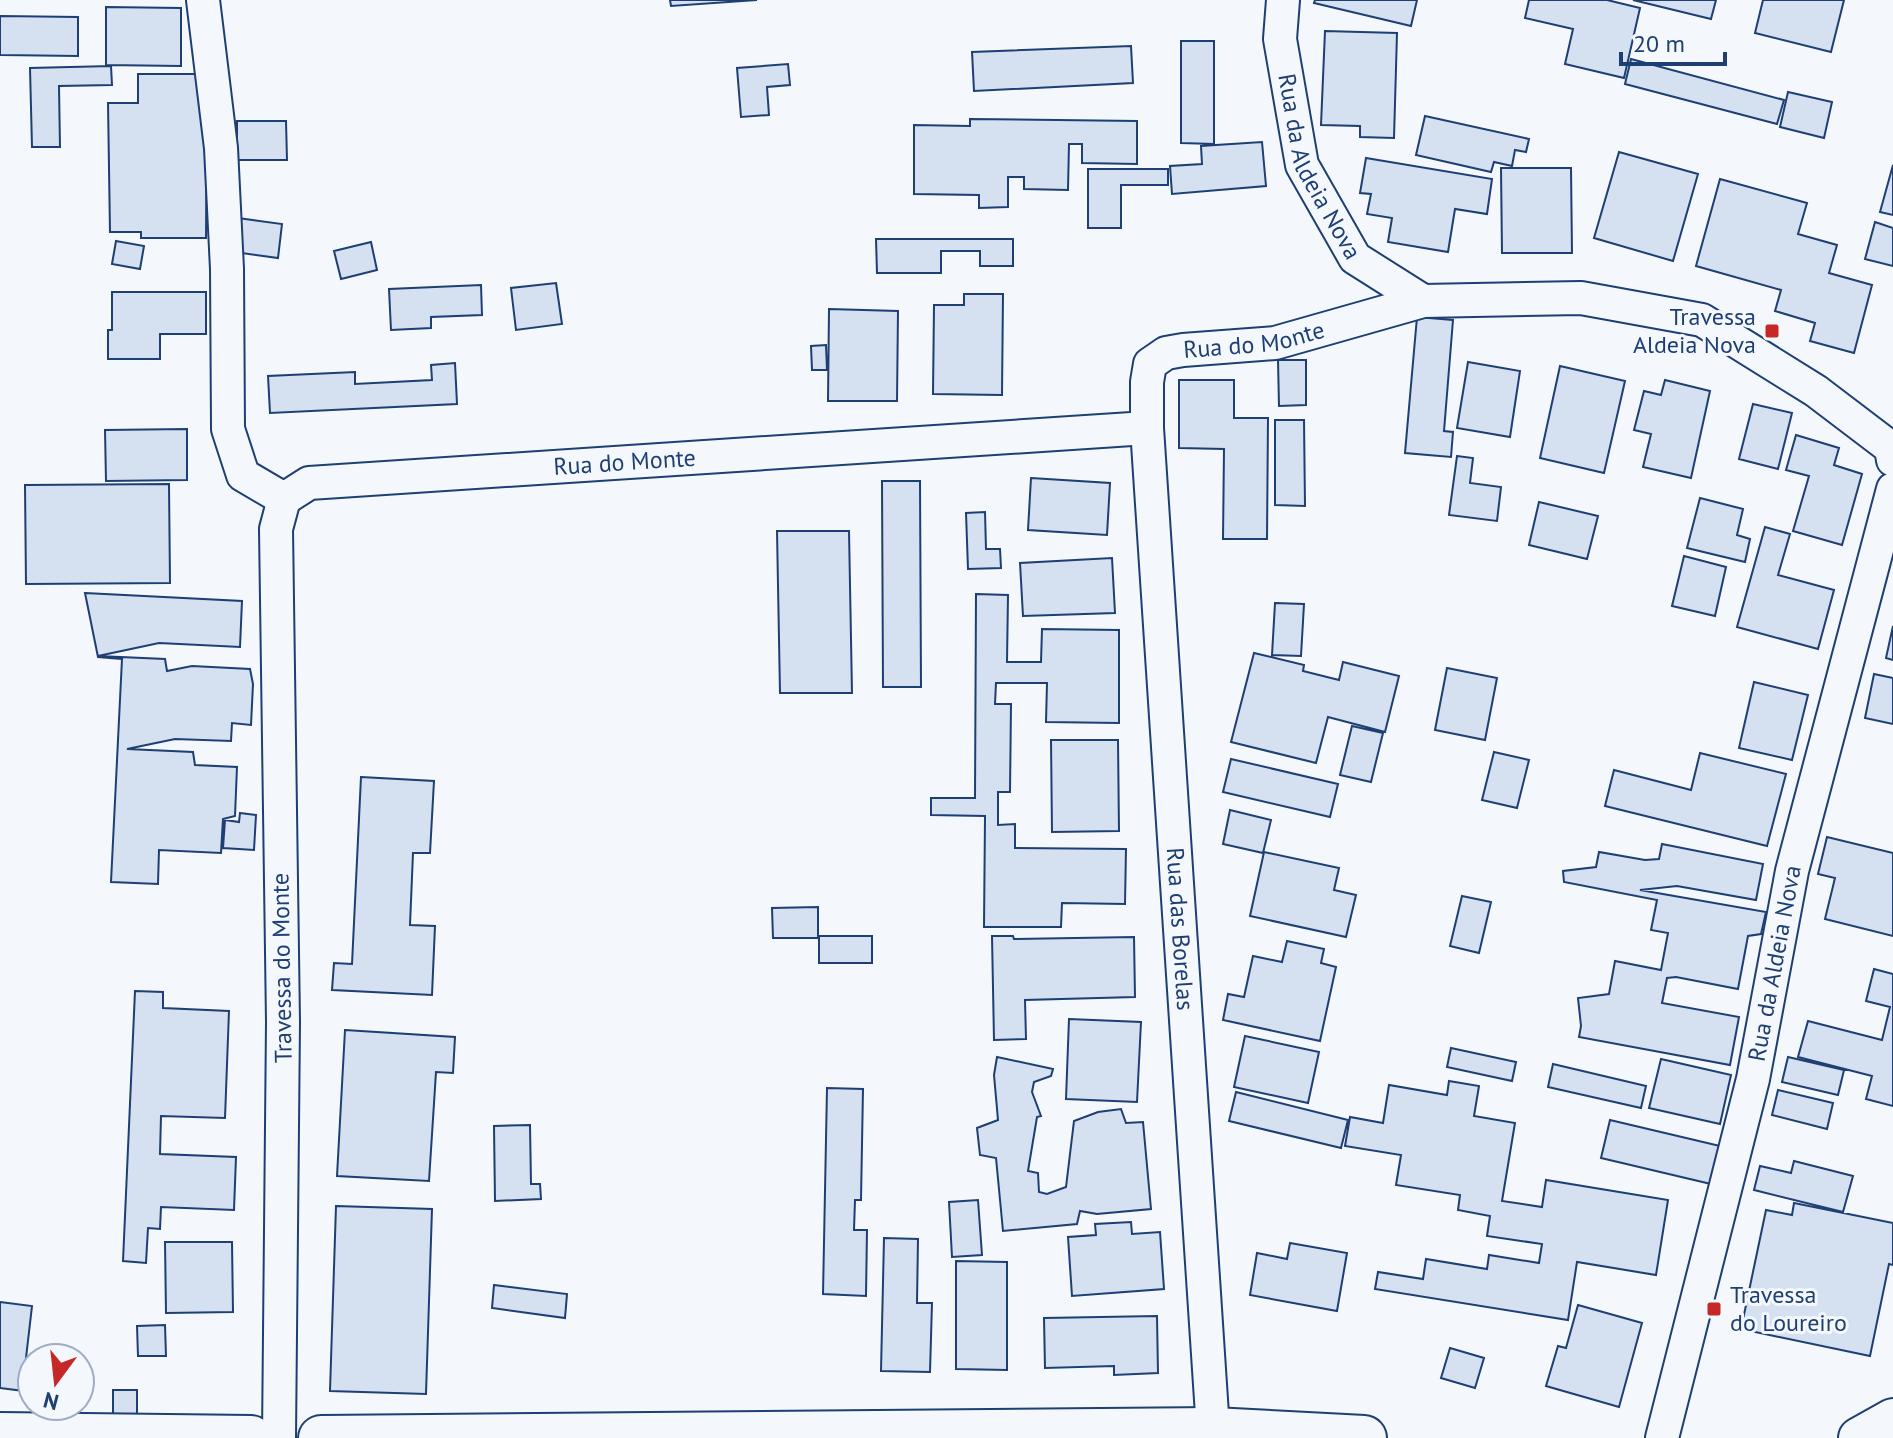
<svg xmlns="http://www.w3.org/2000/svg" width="1893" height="1438" viewBox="0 0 1893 1438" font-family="'PT Sans',sans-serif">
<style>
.building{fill:#d5e0f0;stroke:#1d3f73;stroke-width:2}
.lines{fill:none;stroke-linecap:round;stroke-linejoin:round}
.minor-casing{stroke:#1d3f73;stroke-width:36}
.tertiary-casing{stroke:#1d3f73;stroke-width:44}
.secondary-casing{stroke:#1d3f73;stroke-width:48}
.minor{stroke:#f4f7fb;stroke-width:32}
.tertiary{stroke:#f4f7fb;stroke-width:40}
.secondary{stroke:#f4f7fb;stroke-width:44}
.poi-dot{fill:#c62828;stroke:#f4f7fb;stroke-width:3}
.labels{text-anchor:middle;stroke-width:6;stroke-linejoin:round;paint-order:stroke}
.street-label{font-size:24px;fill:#1d3f73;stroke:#f4f7fb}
.poi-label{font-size:24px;fill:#1d3f73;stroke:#f4f7fb;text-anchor:end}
</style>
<rect width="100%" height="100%" fill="#f4f7fb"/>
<!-- building -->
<path class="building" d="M670,0h87l-86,6z
M1315,0h102l-6,26 -97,-23z
M1529,0h78l33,8 -16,70 -59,-14 8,-35 -48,-11z
M1633,0h83l-5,19z
M1763,0h81l-13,52 -76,-19z
M106,7l75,1v58l-75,-1z
M0,16l78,1v39l-78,-1z
M1325,31l72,2 -3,105 -34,-1v-11l-39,-1z
M1181,41h33v103l-33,-1z
M1131,46l2,37 -159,8 -2,-39z
M1631,59l153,41 -7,24 -152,-40z
M788,64l2,21 -23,2 2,28 -28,2 -4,-49z
M111,66l1,19 -53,1 1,61h-28l-2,-79z
M138,74h69l-1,164h-65v-6h-31l-2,-129h30z
M1788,92l44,10 -8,36 -44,-11z
M1425,116l104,23 -3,13 -11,-2 -3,16 -18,-4 -3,10 -75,-17z
M970,119l167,2v43l-55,-1v-19h-13l-1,46 -44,-1v-12h-16v30l-29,1v-13l-65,-1v-69l56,1z
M237,121h49l1,39h-50z
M1262,142l4,44 -94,8 -2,-28 32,-2 -1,-18z
M1619,152l79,22 -25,87 -79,-23z
M1366,158l126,21 -5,35 -32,-5 -7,43 -60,-10 4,-24 -25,-4 4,-20 -11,-1z
M1893,165v50l-13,-3z
M1501,168h70l1,85h-70z
M1088,169h80v16h-47v43h-33z
M1720,179l87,24 -9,31 39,11 -8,28 43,12 -18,68 -44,-12 5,-18 -40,-12 6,-21 -85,-24z
M238,218l44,6 -4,34 -44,-6z
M1875,222l18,6v38l-28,-7z
M876,239h137v27h-33v-15h-39v22h-64z
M116,241l28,5 -4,23 -28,-5z
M371,242l6,28 -36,9 -7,-28z
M556,283l6,41 -46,6 -5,-42z
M481,285l1,30 -51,2v11l-40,2 -2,-41z
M112,292h94v42h-46v25h-52v-29h4z
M964,294h39l-1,101 -69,-1 1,-89h30z
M829,309l69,2 -1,90h-69z
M1417,317l36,3 -9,111 9,1 -2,25 -46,-4z
M826,345l1,25h-15l-1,-24z
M1278,360h28v45l-27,1z
M1468,362l52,9 -10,66 -53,-9z
M455,363l2,41 -187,9 -2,-37 87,-4v12l77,-4 -1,-15z
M1560,366l65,15 -21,92 -64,-15z
M1179,380h55v38h34l-1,121h-44l1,-90 -45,-1z
M1665,380l45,11 -19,87 -48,-11 8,-33 -17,-4 10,-39 17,4z
M1753,404l39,9 -14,56 -39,-10z
M1275,420h29l1,86 -30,-1z
M187,429v51l-81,1 -1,-51z
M1796,435l43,13 -5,17 28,9 -20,71 -49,-14 16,-55 -23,-6z
M1457,456l16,2 -3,25 31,4 -4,34 -48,-6z
M1031,478l79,5 -3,52 -79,-5z
M882,481h38l1,206h-38z
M169,484l1,99 -144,1 -1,-99z
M1700,498l43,11 -6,26 13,4 -5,23 -58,-14z
M1539,502l59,14 -11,43 -58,-14z
M985,512l1,37h14l1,19 -33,1 -2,-56z
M1765,527l25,7 -12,41 56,15 -16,59 -81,-22z
M777,531h72l3,162h-72z
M1684,556l42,11 -11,49 -43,-10z
M1112,558l3,55 -92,3 -3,-53z
M85,593l157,8 -2,46 -81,-4 -61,13 67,3 2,12 25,-5 58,3 3,15 -2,41 -19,-2 -1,18 -56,-2 -48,10 66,3 2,13 42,2 -2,49 -12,3 -2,34 -62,-3 -1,34 -47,-2 11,-223 -24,-2z
M976,594l32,1 -1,67h34l1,-33 77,1v93l-73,-1 1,-39h-51l-1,21h16l-1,88h-12v33l17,-1v24l111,1 -1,55 -63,-1 -1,24h-77l1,-111 -54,-1v-17h44z
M1275,603l29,1 -3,52 -29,-1z
M1893,626v34l-7,-2z
M1254,653l50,12 -1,6 36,9 4,-18 56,14 -14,56 -57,-15 -12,46 -85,-21z
M1447,668l50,10 -12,62 -50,-10z
M1874,674l19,4v46l-28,-6z
M1754,682l54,13 -16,65 -53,-12z
M1352,726l31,7 -12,49 -31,-7z
M1051,740h67l1,91 -67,1z
M1494,752l35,8 -12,48 -35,-8z
M1700,753l86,21 -19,72 -162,-40 9,-36 77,20z
M1231,759l107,25 -8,33 -107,-25z
M361,777l73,4 -4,72h-17l-3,72 25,1 -3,69 -100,-5 2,-27 18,1z
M1230,810l41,10 -8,33 -40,-9z
M240,813l16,2 -2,35 -31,-2 2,-28 14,2z
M1827,837l66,16v83l-68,-17 10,-41 -17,-4z
M1662,844l101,20 -7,36 -79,-14 -37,4 126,22 -5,22 -13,2 -10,53 -62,-12 -9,1 -5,25 77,14 -9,48 -151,-28 2,-11 -3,-28 31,-4 6,-33 46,9 7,-37 -17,-3 6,-30 -93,-18 -1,-11 33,-4 3,-15 46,8 14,-1z
M1264,852l75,16 -5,22 22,5 -10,42 -96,-21z
M1462,896l29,6 -12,51 -29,-7z
M818,907v31h-45l-1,-30z
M819,936h53v27h-53z
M992,936h21l1,3 120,-2 1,60 -110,3 1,39 -32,1z
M1287,941l37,8 -3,14 15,4 -16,74 -97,-21 5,-26 16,3 9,-41 29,6z
M1874,969l19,5v132l-27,-7 6,-23 -74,-19 10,-36 74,19 8,-33 -24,-6z
M135,991l28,1v16l66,3 -4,107 -64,-2 -1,38 76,3 -2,53 -73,-3 -1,22 -12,-1 -2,35 -23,-2z
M1069,1019l72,3 -4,80 -71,-3z
M345,1030l110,7 -2,36 -17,-1 -7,109 -92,-5z
M1245,1036l74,16 -11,51 -74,-16z
M1451,1048l65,14 -4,19 -65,-14z
M997,1057l56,12 -2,7 -17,6 -2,10 9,24 -4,1 -9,54 10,2 1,19 8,2 19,-7 8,-66 24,-9 23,-3 5,14 17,-1 8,87 -54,5 -17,-3 -3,13 -74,7 -7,-73 -16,-3 -3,-27 21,-8 -4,-45z
M1788,1057l56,13 -6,25 -56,-13z
M1661,1059l70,16 -11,49 -71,-16z
M1553,1064l93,22 -5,22 -93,-21z
M1449,1081l30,5 -5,30 41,7 -13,78 40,6 4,-27 122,20 -12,75 -79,-13 -9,58 -193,-31 3,-17 45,7 3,-20 61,10 2,-14 50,8 3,-19 -55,-8 3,-20 -32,-6 2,-15 -64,-10 5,-30 -56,-9 5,-29 33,6 6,-38 58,10z
M827,1088l36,1 -2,111h-6l-1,30h13l-1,66 -43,-2z
M1778,1090l55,13 -6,26 -55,-14z
M1236,1092l112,28 -7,28 -112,-27z
M1610,1120l110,26 -9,38 -110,-26z
M530,1125l1,59h9l1,15 -46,2 -1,-75z
M1794,1161l59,15 -10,36 -89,-22 6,-24 31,7z
M978,1200l4,55 -30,2 -3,-55z
M1794,1203l99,20v42l-4,-1 -19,92 -129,-27 25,-119 26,5z
M336,1206l96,3 -6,185 -96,-3z
M1131,1222l1,12 28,-2 4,57 -92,7 -4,-59 28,-2 -1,-11z
M884,1238l34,1 -1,64h15l-2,69 -49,-1z
M165,1242h67l1,70 -67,1z
M1290,1243l57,10 -10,58 -87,-16 7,-42 30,6z
M956,1261l51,1v108l-51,-1z
M494,1285l73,9 -2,24 -73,-10z
M0,1302l32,4 -6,52 6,1v33l-32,-4z
M1578,1305l64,18 -23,84 -73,-21 12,-40 8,2z
M1157,1316l1,57 -44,2v-9l-69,2 -1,-50z
M165,1325l1,31h-28l-1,-30z
M1450,1348l34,10 -9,30 -34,-10z
M113,1390h24v24h-24z"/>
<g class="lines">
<defs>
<g id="minor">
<path d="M203,0l18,148 6,121 1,160 15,46 41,24"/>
<path id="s1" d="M1283,0l-3,39 22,126 53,93 68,43 158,-3 121,22 114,71 75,57 2,12"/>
<path id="s2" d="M1147,428l66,1002"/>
<path id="s3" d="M284,499l25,-16 838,-55v-46l3,-18 16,-11 17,-3 92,-7 148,-42"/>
<path d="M279,1438l4,-416 -7,-493 8,-30"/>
<path id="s4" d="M1662,1438l91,-359 39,-208 101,-382"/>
</g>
<path id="tertiary" d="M1859,1438l34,-19"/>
<path id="secondary" d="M0,1435l251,3
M321,1438l892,-8 151,8"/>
</defs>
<!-- minor casing -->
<use href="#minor" class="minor-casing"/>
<!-- tertiary casing -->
<use href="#tertiary" class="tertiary-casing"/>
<!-- secondary casing -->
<use href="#secondary" class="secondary-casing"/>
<!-- minor -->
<use href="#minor" class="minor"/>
<!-- tertiary -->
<use href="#tertiary" class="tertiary"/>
<!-- secondary -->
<use href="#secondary" class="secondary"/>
</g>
<!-- markers -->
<g class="poi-dot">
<rect x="1764" y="323" width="16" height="16" rx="4"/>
<rect x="1706" y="1301" width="16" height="16" rx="4"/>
</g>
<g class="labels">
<!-- street labels -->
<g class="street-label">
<text dy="8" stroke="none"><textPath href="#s1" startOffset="174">Rua da Aldeia Nova</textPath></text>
<text dy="8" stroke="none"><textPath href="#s3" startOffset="1042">Rua do Monte</textPath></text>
<text dy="8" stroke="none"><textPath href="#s3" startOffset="346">Rua do Monte</textPath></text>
<text dy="8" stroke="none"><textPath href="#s2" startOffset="502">Rua das Borelas</textPath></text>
<text dy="8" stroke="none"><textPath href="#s4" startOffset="488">Rua da Aldeia Nova</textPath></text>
<text transform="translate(282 968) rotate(-91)" y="8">Travessa do Monte</text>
</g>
<!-- poi labels -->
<g class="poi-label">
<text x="1756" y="325">Travessa<tspan x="1756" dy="28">Aldeia Nova</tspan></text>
<text x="1730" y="1303" text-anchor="start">Travessa<tspan x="1730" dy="28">do Loureiro</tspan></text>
</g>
</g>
<!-- north arrow -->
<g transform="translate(56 1382) rotate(195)"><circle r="38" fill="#f4f7fb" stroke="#9eadc5" stroke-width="2"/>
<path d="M0-6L14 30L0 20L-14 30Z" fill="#c62828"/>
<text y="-12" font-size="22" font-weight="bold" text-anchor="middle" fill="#1d3f73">N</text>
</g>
<!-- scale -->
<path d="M1621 52v12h104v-12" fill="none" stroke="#1d3f73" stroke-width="4"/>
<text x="1633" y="52" font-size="24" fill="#1d3f73" stroke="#f4f7fb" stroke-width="6" paint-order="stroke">20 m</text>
</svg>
